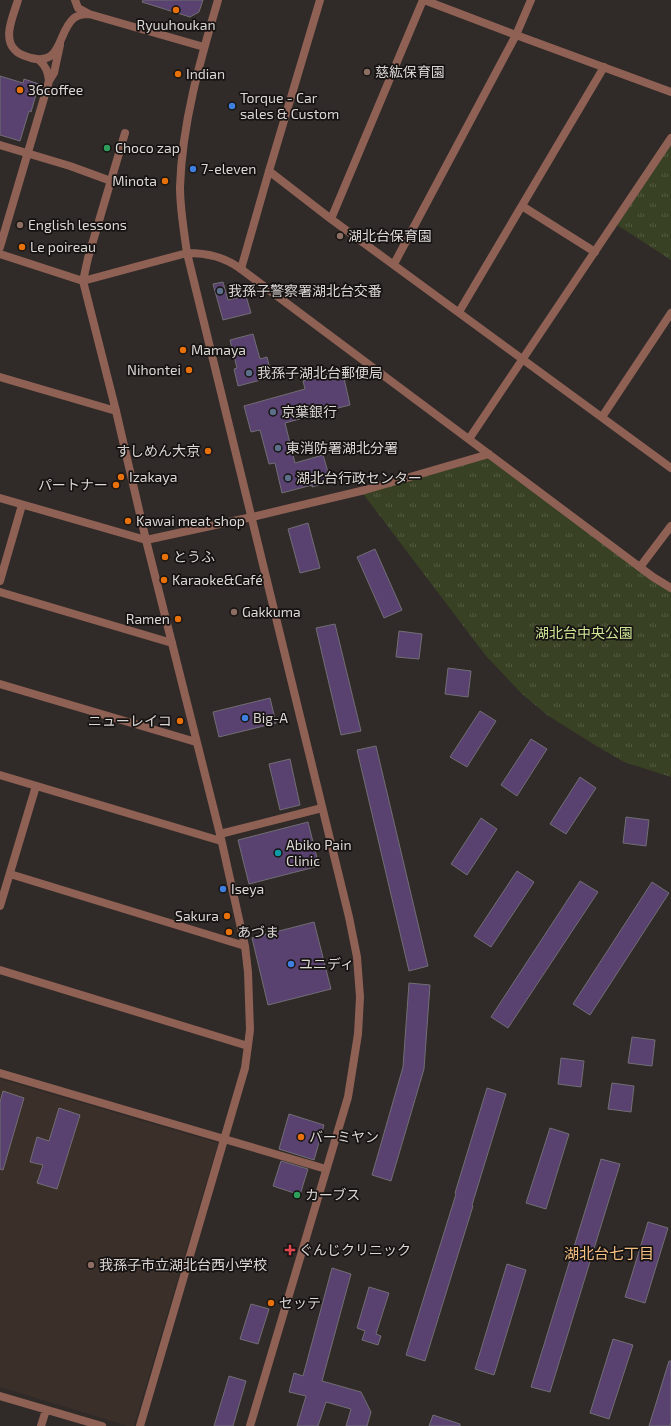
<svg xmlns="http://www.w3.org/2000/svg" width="671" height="1426" viewBox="0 0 671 1426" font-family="'Exo 2','Noto Sans JP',sans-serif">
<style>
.built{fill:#3b2f29}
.grass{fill:url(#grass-tufts)}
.building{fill:#59426f;stroke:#716e74}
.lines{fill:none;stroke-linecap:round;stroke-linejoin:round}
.minor{stroke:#8e6154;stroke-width:8}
.tertiary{stroke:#8e6154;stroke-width:8}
.food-dot{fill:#e8710a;stroke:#161312;stroke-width:1.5}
.education-dot{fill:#8d6e63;stroke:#161312;stroke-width:1.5}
.shop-dot{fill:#3f7fe0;stroke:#161312;stroke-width:1.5}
.leisure-dot{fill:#2e9e5b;stroke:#161312;stroke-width:1.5}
.service-dot{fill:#5c6f8a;stroke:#161312;stroke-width:1.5}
.culture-dot{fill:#0f9aa8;stroke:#161312;stroke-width:1.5}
.health-dot{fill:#e0444e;stroke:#161312;stroke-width:1.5}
.labels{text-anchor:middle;stroke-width:3.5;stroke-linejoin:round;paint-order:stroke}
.poi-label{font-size:14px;fill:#dbd7d5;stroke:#161312;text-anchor:start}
.park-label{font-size:14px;fill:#cee695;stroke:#161312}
.neighbourhood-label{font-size:15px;fill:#f6c082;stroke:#161312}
</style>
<defs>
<pattern id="grass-tufts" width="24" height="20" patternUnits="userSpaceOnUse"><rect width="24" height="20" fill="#384123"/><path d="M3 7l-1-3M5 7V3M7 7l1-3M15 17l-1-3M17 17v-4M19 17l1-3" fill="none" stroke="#545c42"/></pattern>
</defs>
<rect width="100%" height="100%" fill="#302a28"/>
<!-- built -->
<path class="built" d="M0,1079l218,64 -84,283h-6l-128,-39z"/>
<!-- grass -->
<path class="grass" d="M671,138v122l-57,-37z
M489,454l182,134v189l-47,-15 -26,-15 -51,-32 -25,-21 -36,-38 -125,-165z"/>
<!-- building -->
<path class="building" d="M143,0h60l-4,12 -9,5 -48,-15z
M0,76l23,7 1,-4 15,5 -8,28 -2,-1 -9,30 -20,-6z
M223,282l5,18 18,-4 5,17 -28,7 -10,-36z
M253,334l7,25 7,-2 5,20 -34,9 -4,-17 3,-1 -7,-28z
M342,369l8,36 -44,11 1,1 -22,6 10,40 28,-8 8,27 -19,5v-2l-30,8 -7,-30 -6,1 -9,-34 -9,2 -7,-26 61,-17 -2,-8z
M308,523l12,45 -20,5 -12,-44z
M375,549l27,61 -18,8 -27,-61z
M335,624l26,107 -20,4 -25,-107z
M399,631l23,3 -3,25 -23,-2z
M448,668l23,3 -3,26 -23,-3z
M270,698l6,25 -57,14 -6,-25z
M480,711l16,10 -29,46 -17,-10z
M531,739l16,10 -30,47 -16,-11z
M376,746l52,220 -19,5 -52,-221z
M290,759l10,46 -20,5 -11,-46z
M580,777l16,11 -30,46 -16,-10z
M626,817l23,3 -3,26 -23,-3z
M481,818l16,11 -30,46 -16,-11z
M308,822l11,44 -70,18 -11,-44z
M517,871l17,11 -43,65 -17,-11z
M580,881l18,11 -90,136 -17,-11z
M652,882l17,11 -79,122 -17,-11z
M314,922l17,67 -63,16 -16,-67z
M409,983l21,2 -6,84 -33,112 -19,-6 31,-108z
M632,1037l23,3 -3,26 -24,-3z
M561,1058l23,3 -3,26 -23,-3z
M612,1083l22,3 -3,26 -23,-3z
M487,1088l19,6 -34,111 1,1 -48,155 -19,-6 50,-161 -1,-1z
M3,1091l21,7 -21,72 -3,-1v-67z
M59,1108l21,7 -23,74 -20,-6 6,-18 -13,-3 7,-25 12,4z
M289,1114l35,11 -10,35 -35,-11z
M550,1128l19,6 -23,75 -20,-6z
M601,1159l19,5 -70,228 -19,-5z
M281,1161l27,8 -8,26 -27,-9z
M648,1222l20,6 -23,75 -20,-6z
M507,1264l19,6 -32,105 -19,-6z
M332,1268l19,6 -29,107 39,11 10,20 -4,14h-21l5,-17 -25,-7 -8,24h-21l9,-30 -17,-4 5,-19 9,3z
M369,1287l20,6 -13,41 5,2 -3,9 -16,-5 3,-9 -8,-3z
M251,1304l18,5 -11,35 -18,-5z
M613,1339l20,6 -24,74 -19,-6z
M669,1361h2v61l-1,4h-21z
M229,1376l17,5 -13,45h-19z
M433,1415l27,9v2h-31z"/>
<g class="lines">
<!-- minor -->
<path class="minor" d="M39,60c7,6 9,12 10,21
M125,133l-37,125 -5,23 33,130 30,129 74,294 25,112 3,26 2,58 -5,38 -105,358
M0,145l70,21 41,15
M269,171l62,48 340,249
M522,206l73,46
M331,219l92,-219
M0,247l49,-166 5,-8 6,-28
M0,254l83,27 104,-28
M394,264l122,-229 15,-35
M241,269l28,-98 51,-171
M459,312l145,-245
M0,377l116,34
M602,417l69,-104
M0,498l146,42 106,-23
M640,567l31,-41
M0,581l22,-76
M0,592l172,51
M0,684l196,58
M0,775l221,66
M220,834l102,-26
M10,874l235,72
M0,906l36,-120
M0,970l248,76
M0,1073l326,96
M0,1396l102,30
M41,1426l5,-16"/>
<!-- tertiary -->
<path class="tertiary" d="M18,0c-4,14 -16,38 -3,50 4,5 10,6 16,8 32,8 26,-26 43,-40 4,-3 10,-4 15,-4
M75,0l3,8 11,6 115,33
M218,0c-18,61 -36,123 -38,187 0,22 4,44 7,66l162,664 8,40 3,40 -2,37 -10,63 -98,329
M424,0l92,35 155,57
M187,253c21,0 37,4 54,16l412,308 18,11
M469,439l202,-301
M252,517l113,-27 124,-36"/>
</g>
<!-- markers -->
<g class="food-dot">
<circle cx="176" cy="10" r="4"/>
<circle cx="178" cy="74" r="4"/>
<circle cx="20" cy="90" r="4"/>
<circle cx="165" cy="181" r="4"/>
<circle cx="22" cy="247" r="4"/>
<circle cx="183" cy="350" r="4"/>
<circle cx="189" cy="370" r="4"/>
<circle cx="208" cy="451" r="4"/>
<circle cx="121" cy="477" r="4"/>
<circle cx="116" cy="485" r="4"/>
<circle cx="128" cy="521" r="4"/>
<circle cx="165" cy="557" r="4"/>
<circle cx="164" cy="580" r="4"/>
<circle cx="178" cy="619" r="4"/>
<circle cx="180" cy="721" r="4"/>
<circle cx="227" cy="916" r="4"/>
<circle cx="229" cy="932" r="4"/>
<circle cx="301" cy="1137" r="4"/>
<circle cx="271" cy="1303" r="4"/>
</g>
<g class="education-dot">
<circle cx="367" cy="72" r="4"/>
<circle cx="20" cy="225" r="4"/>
<circle cx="340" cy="236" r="4"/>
<circle cx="234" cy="612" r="4"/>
<circle cx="91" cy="1265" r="4"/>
</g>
<g class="shop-dot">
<circle cx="232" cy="106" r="4"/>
<circle cx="193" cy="169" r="4"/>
<circle cx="245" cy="718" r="4"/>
<circle cx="223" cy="889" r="4"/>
<circle cx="291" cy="964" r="4"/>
</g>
<g class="leisure-dot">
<circle cx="107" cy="148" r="4"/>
<circle cx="297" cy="1195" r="4"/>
</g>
<g class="service-dot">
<circle cx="220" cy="291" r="4"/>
<circle cx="249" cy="373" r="4"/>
<circle cx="273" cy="412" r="4"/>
<circle cx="278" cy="448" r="4"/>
<circle cx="288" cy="478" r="4"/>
</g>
<circle class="culture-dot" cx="278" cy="853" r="4"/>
<path class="health-dot" d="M288 1244h4v4h4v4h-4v4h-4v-4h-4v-4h4z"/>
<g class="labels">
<!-- poi labels -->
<g class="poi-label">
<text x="176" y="30" text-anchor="middle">Ryuuhoukan</text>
<text x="375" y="77">慈紘保育園</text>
<text x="186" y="79">Indian</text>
<text x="28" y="95">36coffee</text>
<text x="240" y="103">Torque - Car<tspan x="240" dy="16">sales &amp; Custom</tspan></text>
<text x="115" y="153">Choco zap</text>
<text x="201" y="174">7-eleven</text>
<text x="157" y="186" text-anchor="end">Minota</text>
<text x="28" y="230">English lessons</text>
<text x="348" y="241">湖北台保育園</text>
<text x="30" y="252">Le poireau</text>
<text x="228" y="296">我孫子警察署湖北台交番</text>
<text x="191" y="355">Mamaya</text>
<text x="181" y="375" text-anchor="end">Nihontei</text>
<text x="257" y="378">我孫子湖北台郵便局</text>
<text x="281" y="417">京葉銀行</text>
<text x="286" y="453">東消防署湖北分署</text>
<text x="200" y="456" text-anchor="end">すしめん大京</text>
<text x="129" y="482">Izakaya</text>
<text x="296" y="483">湖北台行政センター</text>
<text x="108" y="490" text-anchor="end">パートナー</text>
<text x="136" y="526">Kawai meat shop</text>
<text x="173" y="562">とうふ</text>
<text x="172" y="585">Karaoke&amp;Café</text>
<text x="242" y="617">Gakkuma</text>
<text x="170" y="624" text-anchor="end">Ramen</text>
<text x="253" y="723">Big-A</text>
<text x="172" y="726" text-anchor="end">ニューレイコ</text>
<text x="286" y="850">Abiko Pain<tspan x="286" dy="16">Clinic</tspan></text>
<text x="231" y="894">Iseya</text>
<text x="219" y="921" text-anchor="end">Sakura</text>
<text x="237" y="937">あづま</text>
<text x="299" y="969">ユニディ</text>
<text x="309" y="1142">バーミヤン</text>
<text x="305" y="1200">カーブス</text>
<text x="299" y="1255">ぐんじクリニック</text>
<text x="99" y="1270">我孫子市立湖北台西小学校</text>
<text x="279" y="1308">セッテ</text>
</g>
<!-- park labels -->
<g class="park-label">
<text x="584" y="638">湖北台中央公園</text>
</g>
<!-- neighbourhood labels -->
<g class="neighbourhood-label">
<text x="609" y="1259">湖北台七丁目</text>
</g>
</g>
</svg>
